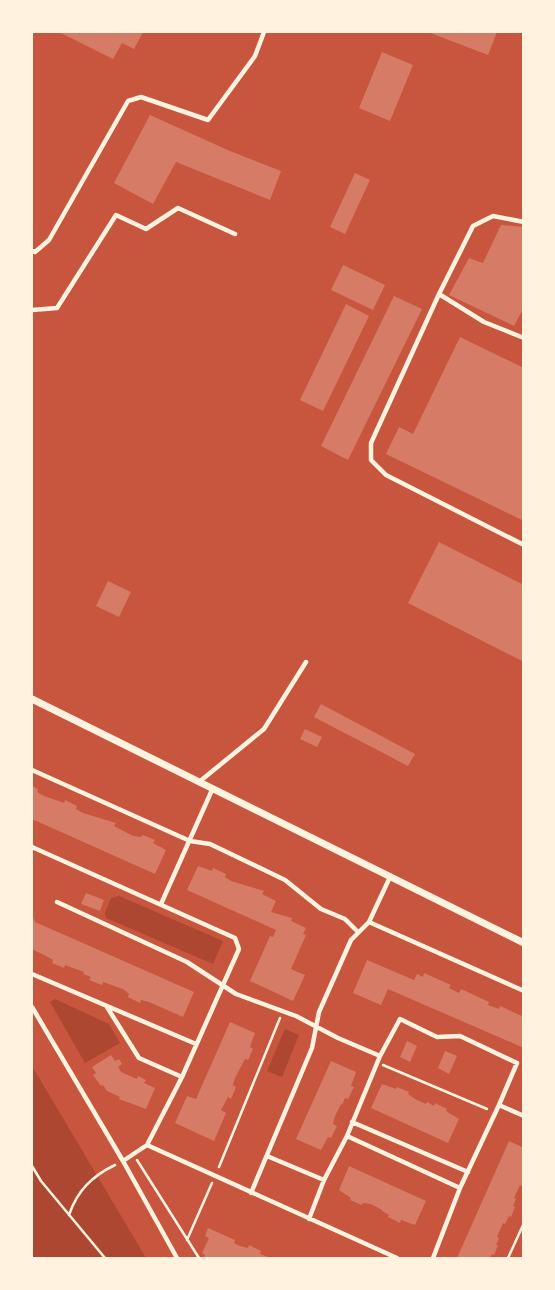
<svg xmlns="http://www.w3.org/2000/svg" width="555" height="1290" viewBox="0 0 555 1290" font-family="'IBM Plex Sans',sans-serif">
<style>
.green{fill:#ae4732}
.building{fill:#d67c66}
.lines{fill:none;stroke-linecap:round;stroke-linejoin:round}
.path{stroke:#fff3e0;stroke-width:2.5}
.service{stroke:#fff3e0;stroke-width:4.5}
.minor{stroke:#fff3e0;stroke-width:7}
</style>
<rect width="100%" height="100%" fill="#c8553d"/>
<!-- green -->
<path class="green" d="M119,896l104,45 -10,23 -107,-46 -1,-5 6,-15z
M55,999l54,25 11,19 -35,20 -35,-61z
M285,1029l14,6 -17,42 -15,-6z
M32,1066l114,192h-114z"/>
<!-- building -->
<path class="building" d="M59,32h84l-9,17 -12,-6 -9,16z
M428,32h69l-9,23z
M382,52l31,13 -23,56 -31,-13z
M150,115l80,36 51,20 -11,29 -94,-38 -23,42 -39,-21z
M355,173l15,7 -25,54 -15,-7z
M501,225l23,2v80l-10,19 -65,-31 20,-37 14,5z
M343,265l42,20 -12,25 -42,-20z
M394,296l28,13 -74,151 -27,-14z
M346,304l23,12 -46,95 -23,-11z
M460,337l64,31v153l-138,-67 13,-27 14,7z
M439,542l85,43v77l-116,-59z
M108,581l23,11 -12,25 -23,-11z
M321,704l94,50 -7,12 -94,-49z
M305,729l17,8 -5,10 -17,-8z
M32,786l6,3 -1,3 7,4 20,7 1,-3 12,6 -1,3 7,4 33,10 -2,3 19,10 8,1 2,-2 12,5 -2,3 13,7 -11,24 -123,-55z
M198,866l14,5 1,-3 13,6 -1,3 6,4 33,10 -2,3 14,7 -5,11 21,6 -1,3 15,7 -3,6 3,1 -15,34 14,6 -12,26 -43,-20 20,-45 3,1 3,-7 -89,-40z
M86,893l18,7 -4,11 -19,-7z
M32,915l3,7 159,70 -11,25 -34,-15 -8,-2 -1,3 -12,-6 1,-3 -6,-5 -20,-7 -1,3 -13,-5 2,-3 -8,-3 1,-2 -19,-7 -1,3 -12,-5 1,-3 -7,-4 -14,-7z
M367,960l47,20 3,-6 6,3 1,-4 27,12 -2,3 10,5 2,-4 28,13 -1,3 11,4 1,-3 24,11v31l-136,-59 -7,16 -28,-12z
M230,1022l25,11 -5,14 3,2 -5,11 -3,-1 -10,19 -2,7 3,2 -5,12 -3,-2 -7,13 5,3 -12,28 -39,-18 12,-27 9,3z
M407,1041l10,5 -7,16 -10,-5z
M445,1051l12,5 -8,18 -11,-6z
M111,1055l4,6 4,-2 3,5 -4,3 3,5 16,7 1,-3 8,4 -2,3 11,5 -9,21 -27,-10 1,-2 -13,-6 -4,-6 -2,1 -8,-11 3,-2 -4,-6z
M331,1061l25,11 -5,14 3,1 -6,12 -3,-1 -3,7 -1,-1 -6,12 -2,8 4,2 -6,12 -3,-1 -7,13 -25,-11z
M382,1084l14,5 1,-2 12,5 -1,2 7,5 11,5 1,-2 7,4 1,-3 12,6 -1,2 13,8 -11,24 -77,-35z
M509,1141l15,7v36l-2,2 -2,-1 -6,13 2,1 -3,7 2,1 -4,10 -2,-1 -4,8 -2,-1 -6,14 2,1 -3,7h2l-4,10 -2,-1 -2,4h-33z
M349,1166l77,35 -11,24 -14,-5 -1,3 -12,-6 1,-2 -7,-4v-1l-11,-6 -8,-1 -1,2 -12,-5 1,-2 -12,-8z
M208,1228l27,12 -1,3 6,3 8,2 1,-3 12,6 -1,3 11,4h-67l1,-3 -3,-2 7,-15 -4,-2z"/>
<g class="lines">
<!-- path -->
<path class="path" d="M383,1065l104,44
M137,1160l62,98
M32,1166l9,15 64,77
M219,1167l61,-149
M69,1215c8,-24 23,-39 46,-50
M187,1240l25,-57
M508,1258l16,-35"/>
<!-- service -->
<path class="service" d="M524,222l-31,-6 -20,10 -34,68 -68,149v17l15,15 138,70
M32,251l3,1 14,-12 79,-139 13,-4 67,23 47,-64 9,-24
M439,294l45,28 40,16
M32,310l25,-2 59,-93 30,14 32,-21 57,26
M32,770l158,71 20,3 75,36 36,29 24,10 13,13
M199,782l65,-53 42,-67
M32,847l203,91 4,11 -57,128 -35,68 -24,16
M57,902l130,60 49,32 60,22 42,22 42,18 -33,80 -23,44 -57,-24
M161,904l51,-114
M369,922l155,69
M32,974l164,70
M32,1007l91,154 54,97
M107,1007l32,51 43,19
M380,1056l20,-37 37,18 23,-1 57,27 -18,42
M352,1122l116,50
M347,1136l113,52
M147,1145l250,113
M251,1193l61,-145 7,-36 32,-72 18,-18 21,-45
M309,1219l15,-39
M433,1258l27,-70 39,-83 25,11"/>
<!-- minor -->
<path class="minor" d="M32,699l492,244"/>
</g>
<!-- border -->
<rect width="555" height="1290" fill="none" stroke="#fff3e0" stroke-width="66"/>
</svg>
